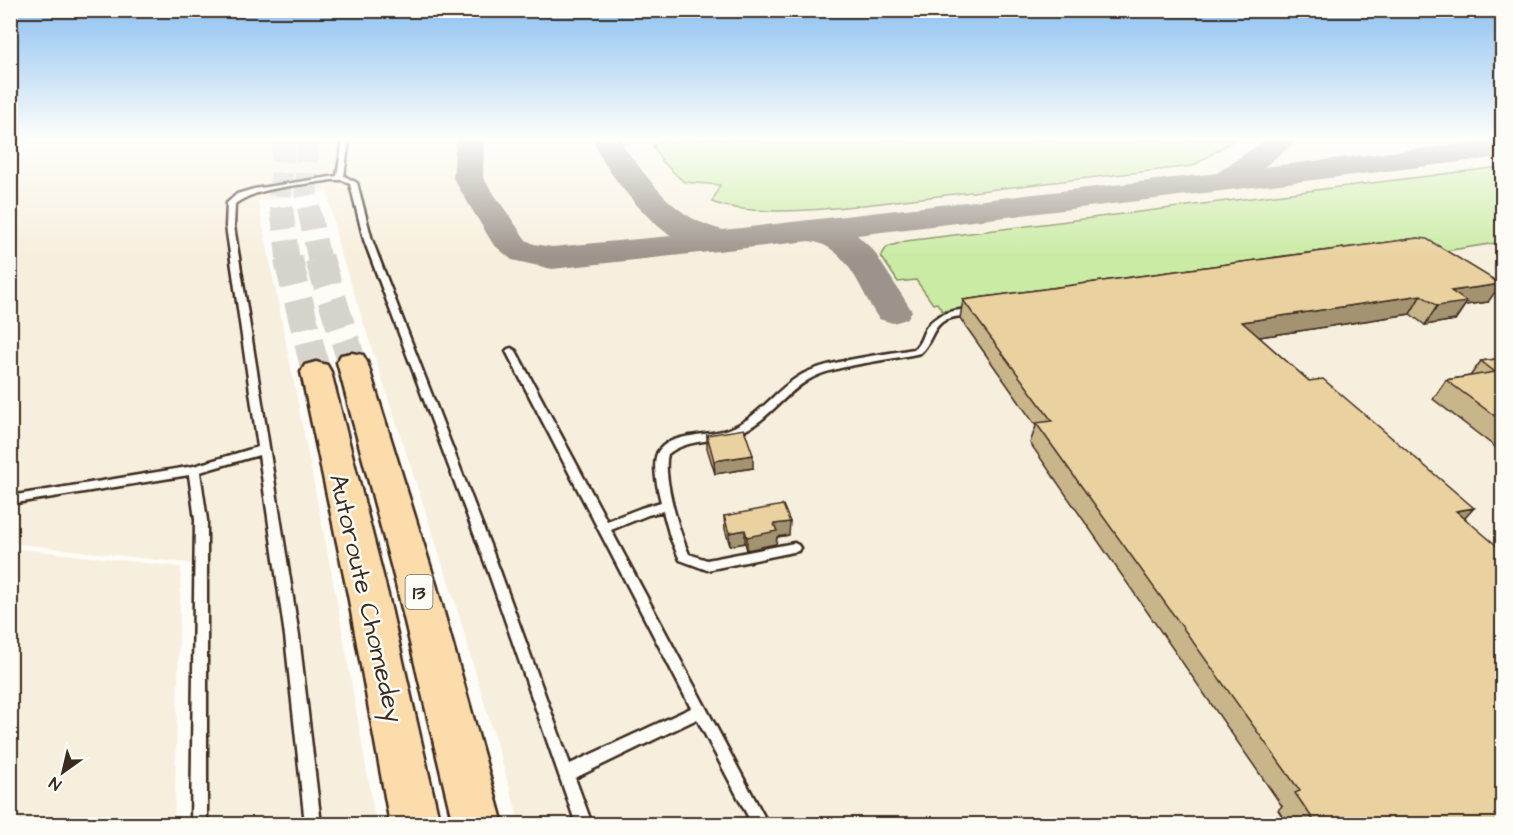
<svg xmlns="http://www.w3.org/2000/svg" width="1513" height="835" viewBox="0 0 1513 835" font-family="'Architects Daughter',sans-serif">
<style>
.built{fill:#f7efdd}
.green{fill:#caeba4;stroke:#828a61;stroke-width:1.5}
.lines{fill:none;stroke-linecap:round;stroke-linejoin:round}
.taxiway{fill:#9c938a;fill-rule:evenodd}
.highway-tunnel-far1{stroke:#d6d2cc;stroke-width:23;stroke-dasharray:23 11;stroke-linecap:butt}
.highway-tunnel{stroke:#d6d2cc;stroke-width:29;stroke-dasharray:29 14;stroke-linecap:butt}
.lane-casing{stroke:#3b2a1e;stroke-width:5}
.highway-casing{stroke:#3b2a1e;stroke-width:5}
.lane{fill:#fdfcf7;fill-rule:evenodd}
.highway{fill:#fddcac;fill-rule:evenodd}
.wall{fill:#c9b58a;stroke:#3b2a1e;stroke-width:1.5}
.shaded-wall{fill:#a49370;stroke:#3b2a1e;stroke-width:1.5}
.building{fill:#ead2a0;stroke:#3b2a1e;stroke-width:1.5}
.labels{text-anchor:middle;stroke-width:5;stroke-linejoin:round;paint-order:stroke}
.shield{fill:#fdfcf7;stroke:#75695f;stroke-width:1.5}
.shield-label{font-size:20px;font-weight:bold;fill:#3b2a1e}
.near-street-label{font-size:26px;fill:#3b2a1e;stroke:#fdfcf7}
</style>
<rect width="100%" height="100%" fill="#fdfcf7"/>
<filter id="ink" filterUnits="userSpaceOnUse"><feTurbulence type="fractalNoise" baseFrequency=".0167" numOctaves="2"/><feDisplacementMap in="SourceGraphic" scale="12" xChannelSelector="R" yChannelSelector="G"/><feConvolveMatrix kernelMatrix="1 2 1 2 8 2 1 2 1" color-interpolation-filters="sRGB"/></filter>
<g filter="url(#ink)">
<!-- built -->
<path class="built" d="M11,139h1491v685h-982l-66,-225 -115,-351 -12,-58 -69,11 79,400 39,223h-185l3,-260 -183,-21z
M11,548l170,19 -7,257h-163z"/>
<!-- green -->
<path class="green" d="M664,139h571l-42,27c-88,10 -175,20 -263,31 -57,6 -166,25 -218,5l8,-17 -36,-3 -22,-21 -9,-15z
M1492,168l10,1v73l-57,9 -68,-1 -435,61 -5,-8 -4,1 -17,-24 -18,2 -17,-26 6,-9 19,-6z"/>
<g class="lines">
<!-- taxiway -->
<path class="taxiway" d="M456,139h28l-1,39 43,62 8,4 18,3 119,-11c-24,-16 -72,-70 -77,-97h28l3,10c30,37 49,69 98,81l494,-57 50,-34h32l-35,28 238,-28v18l-645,78 16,15 39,61 -5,8 -14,4 -14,-4c-20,-29 -30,-73 -70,-78l-257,28 -40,-9 -19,-16 -40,-66z"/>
<!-- highway-tunnel-far1 -->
<path class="highway-tunnel-far1" d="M284,139l-4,58 8,62
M308,139l-2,56 13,64"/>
<!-- highway-tunnel -->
<path class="highway-tunnel" d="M288,258l28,114
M319,258l33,104"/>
<defs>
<path id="lane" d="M343,139h6l-5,37 13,7 15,57 128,331 70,193 121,-56 -185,-357 2,-2 3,-1 5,3 91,170 34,-13 20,-6c-3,-12 -11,-43 -1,-53 14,-16 50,-13 69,-20 30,-11 46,-40 74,-55 27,-14 79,-19 111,-25 6,-5 7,-10 10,-17 7,-15 21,-20 36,-22 7,-1 13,-3 19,1 -11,7 -26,3 -37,11 -11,8 -11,22 -22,31 -31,8 -85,11 -112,27 -25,15 -41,42 -69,53 -23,10 -51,5 -71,21 -6,22 11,78 21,100l18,6 87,-17 4,2 2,3 -2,3 -91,19 -27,-10 -10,-23 -7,-26 -15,4 -37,15 157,294h-16l-55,-105 -122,59 17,46h-16l-88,-253 -124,-331 -14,-56 -7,-4h-12c-27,5 -75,7 -96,24l-1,22 65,410 22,188h-16l-20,-188 -26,-181 -59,17 7,48v304h-16l4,-304 -6,-45 -179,29v-8l184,-30 64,-19 -32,-221 1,-23 10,-9 17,-5 83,-13z"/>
<path id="highway" d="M352,353l11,2 4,7 69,222 67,240h-50l-57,-240 -59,-222 4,-7z
M316,362l11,3 4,7 57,223 52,229h-50l-42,-229 -47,-223 4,-7z"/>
</defs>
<!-- lane casing -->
<use href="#lane" class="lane-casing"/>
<!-- highway casing -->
<use href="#highway" class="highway-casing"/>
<!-- lane -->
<use href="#lane" class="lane"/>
<!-- highway -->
<use href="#highway" class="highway"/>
</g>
<!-- wall -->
<path class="wall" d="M1418,238l70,64 -23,3 -10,15 -30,5 -15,-11 -151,23 205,181 39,307h-215l-10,-15 4,-4 -252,-363 6,-17 -76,-108 3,-18z
M1503,358v95l-70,-54 13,-19 24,-4 11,-15z
M707,435l46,33 -38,6 -8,-26z
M724,516l65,19 -12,2 -1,7 -29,6 -2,-7 -15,3 -5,-17z"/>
<!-- shaded-wall -->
<path class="shaded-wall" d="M1501,284l-13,18 -23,3 -10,15 -30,5 12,-19 14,-15z
M1421,295l-11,19 -177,27 9,-19z
M753,455v13l-38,6 -1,-13z
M1474,508l-17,19 -1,-16z
M790,522l-1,13 -12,2 -1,7 -29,6v-13l27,-13z
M745,530v13l-15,3 -1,-13z"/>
<!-- building -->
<path class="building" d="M1418,238l9,1 74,45 -50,7 16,11 -30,4 -16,-11 -179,27 67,59 14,-2 151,129 -18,3 47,40v274h-186l-22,-32 5,-2 -264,-368 16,-2 -89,-121z
M1503,358v64l-57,-42 49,-8 -14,-11z
M744,429l9,26 -39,6 -7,-26z
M783,505l7,17 -16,2 3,7 -30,6 -2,-7 -16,3 -5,-17z"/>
</g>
<!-- sky -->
<linearGradient id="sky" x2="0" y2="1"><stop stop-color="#8cc0f1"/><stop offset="0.54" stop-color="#fefefb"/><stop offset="1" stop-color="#fefefb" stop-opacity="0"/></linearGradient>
<rect width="1513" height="256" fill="url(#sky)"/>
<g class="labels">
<!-- shield labels -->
<rect class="shield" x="405.5" y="575" width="27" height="34" rx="4.5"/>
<g class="shield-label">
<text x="419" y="599">13</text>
</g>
<!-- near-street labels -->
<g class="near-street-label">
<text transform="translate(367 598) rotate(77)" y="9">Autoroute Chomedey</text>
</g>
</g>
<!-- margin -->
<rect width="1513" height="835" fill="none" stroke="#fdfcf7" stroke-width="36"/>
<rect x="18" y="18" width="1477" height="799" fill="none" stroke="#3b2a1e" stroke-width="2" filter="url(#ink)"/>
<!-- north arrow -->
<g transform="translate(63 772) rotate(214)" stroke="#fdfcf7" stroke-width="4.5" paint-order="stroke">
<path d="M0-4.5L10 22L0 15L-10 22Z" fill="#3b2a1e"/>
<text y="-9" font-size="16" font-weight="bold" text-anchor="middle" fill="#3b2a1e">N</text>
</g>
</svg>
